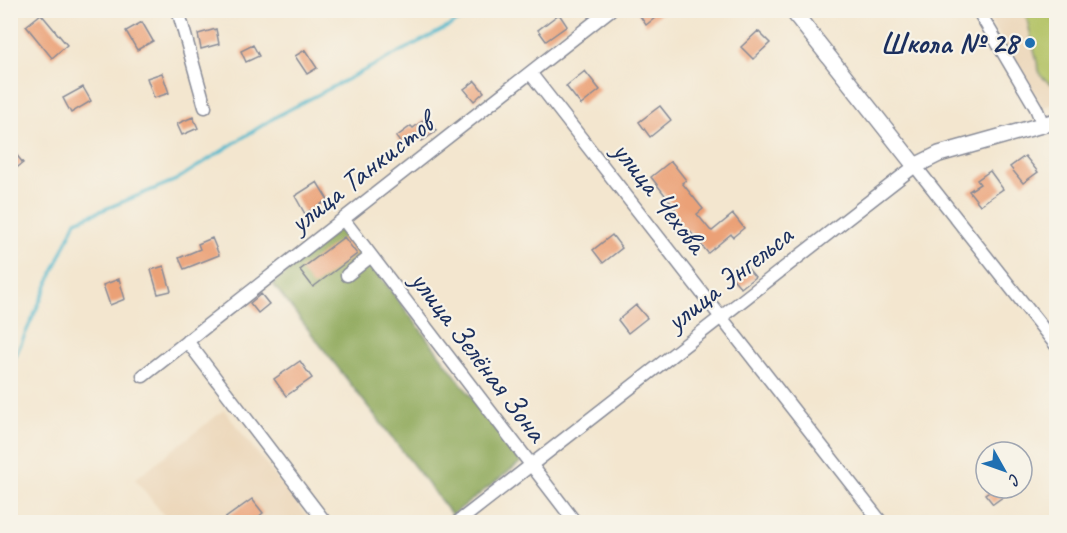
<svg xmlns="http://www.w3.org/2000/svg" width="1067" height="533" viewBox="0 0 1067 533" font-family="Caveat,sans-serif">
<style>
.built{fill:#ecd7ba}
.green{fill:#b3c265;stroke:#677862;stroke-width:1.5}
.forest{fill:#8ea85a;stroke:#546c5c;stroke-width:1.5}
.lines{fill:none;stroke-linecap:round;stroke-linejoin:round}
.stream{stroke:#4eb7cc;stroke-width:3}
.building{fill:#eba177}
.minor-casing{stroke:#878a96;stroke-width:15}
.major-casing{stroke:#878a96;stroke-width:18}
.minor{stroke:#fff;stroke-width:12}
.major{stroke:#fff;stroke-width:15}
.poi-dot{fill:#1f6fb2;stroke:#f7f3e8;stroke-width:2}
.labels{text-anchor:middle;stroke-width:4.5;stroke-linejoin:round;paint-order:stroke}
.poi-label{font-size:30px;font-weight:bold;fill:#1b2f5e;stroke:#f7f3e8;text-anchor:end}
.street-label{font-size:30px;fill:#1b2f5e;stroke:#f7f3e8}
</style>
<rect width="100%" height="100%" fill="#f7f3e8"/>
<filter id="ink" filterUnits="userSpaceOnUse"><feTurbulence type="fractalNoise" baseFrequency=".0167" numOctaves="2"/><feDisplacementMap in="SourceGraphic" scale="12" xChannelSelector="R" yChannelSelector="G"/><feConvolveMatrix kernelMatrix="1 2 1 2 8 2 1 2 1" color-interpolation-filters="sRGB"/></filter>
<filter id="wash" filterUnits="userSpaceOnUse"><feTurbulence type="fractalNoise" baseFrequency=".008" numOctaves="4" result="noise"/><feDisplacementMap in="SourceGraphic" scale="24" xChannelSelector="R" yChannelSelector="G"/><feGaussianBlur stdDeviation="1.35" result="paint"/><feColorMatrix in="noise" values="0 0 0 0 0 0 0 0 0 0 0 0 0 0 0 0 0 1.4 0 .05"/><feComposite in="paint" operator="in"/></filter>
<g filter="url(#wash)">
<rect width="100%" height="100%" fill="#f3e6cf"/>
<!-- built -->
<path class="built" d="M985,11h71v92l-13,5z
M224,410l87,112h-142l-34,-43z"/>
<!-- green -->
<path class="green" d="M1025,11h31v74l-7,-2 -9,-8z"/>
<!-- forest -->
<path class="forest" d="M342,226l179,236 -69,53 -179,-231z"/>
<g class="lines">
<!-- stream -->
<path class="stream" d="M10,368l66,-147 100,-41 101,-64 203,-106"/>
</g>
<g id="blocks">
<!-- building -->
<path class="building" d="M636,10h29l-19,15z
M41,14l26,31 -15,13 -26,-32z
M559,14l8,12 -21,15 -8,-11z
M142,22l11,19 -16,9 -11,-19z
M216,29l3,15 -18,5 -3,-15z
M758,31l12,12 -17,16 -12,-12z
M253,45l6,11 -13,6 -5,-11z
M305,50l12,18 -10,6 -12,-18z
M585,71l15,19 -19,15 -15,-19z
M162,73l7,20 -15,5 -7,-20z
M475,81l9,11 -10,9 -10,-12z
M83,87l8,14 -20,12 -8,-15z
M660,106l11,14 -21,17 -11,-15z
M193,117l5,11 -16,7 -5,-11z
M428,117l9,14 -15,10 -4,-6 -15,11 -7,-9 15,-11 2,2z
M10,147l13,16 -13,10z
M1025,156l13,16 -15,11 -13,-16z
M671,161l15,19 -4,3 21,26 -6,5 13,16 2,1 21,-17 11,14 -11,9 -2,-3 -23,19 -19,-23 -2,2 -17,-21 5,-3 -24,-31z
M990,171l13,18 -23,16 -11,-14 11,-7 -3,-4z
M317,182l11,18 -23,14 -10,-18z
M612,235l10,13 -19,15 -10,-13z
M344,237l13,17 -44,33 -13,-17z
M212,238l7,17 -35,14 -5,-11 21,-9 -2,-5z
M745,265l10,12 -14,11 -10,-12z
M164,266l7,25 -13,3 -7,-24z
M119,279l6,20 -15,6 -7,-20z
M261,294l8,10 -11,9 -8,-10z
M636,305l11,13 -19,15 -10,-13z
M300,361l12,17 -26,18 -12,-17z
M994,488h4l6,8 -11,8 -8,-10z
M252,499l11,14 -7,6 2,3h-38z"/>
</g>
</g>
<g filter="url(#ink)">
<use href="#blocks" fill-opacity="0" stroke="#878a96" stroke-width="1.5"/>
<g class="lines">
<defs>
<path id="minor" d="M178,10l27,97
M978,10l58,98 7,17
M531,74l350,448
M343,219l232,303
M347,275l24,-19
M187,341l138,181
M143,376l467,-366
M458,522l457,-356 141,179"/>
<path id="major" d="M792,10l123,156 24,-12 117,-33"/>
</defs>
<!-- minor casing -->
<use href="#minor" class="minor-casing"/>
<!-- major casing -->
<use href="#major" class="major-casing"/>
<!-- minor -->
<use href="#minor" class="minor"/>
<!-- major -->
<use href="#major" class="major"/>
</g>
</g>
<!-- markers -->
<circle class="poi-dot" cx="1030" cy="43" r="6"/>
<g class="labels">
<!-- poi labels -->
<g class="poi-label">
<text x="1018" y="53">Школа № 28</text>
</g>
<!-- street labels -->
<g class="street-label">
<text transform="translate(361 173) rotate(-38)" y="10">улица Танкистов</text>
<text transform="translate(660 197) rotate(52)" y="10">улица Чехова</text>
<text transform="translate(729 278) rotate(-38)" y="10">улица Энгельса</text>
<text transform="translate(479 356) rotate(53)" y="10">улица Зелёная Зона</text>
</g>
</g>
<!-- margin -->
<rect width="1067" height="533" fill="none" stroke="#f7f3e8" stroke-width="36"/>
<!-- north arrow -->
<g transform="translate(1004 470) rotate(130)"><circle r="28" fill="#f7f3e8" stroke="#9fa5b1" stroke-width="1.5"/>
<path d="M0-4.5L10 22L0 15L-10 22Z" fill="#1f6fb2"/>
<text y="-9" font-size="16" font-weight="bold" text-anchor="middle" fill="#1b2f5e">С</text>
</g>
</svg>
